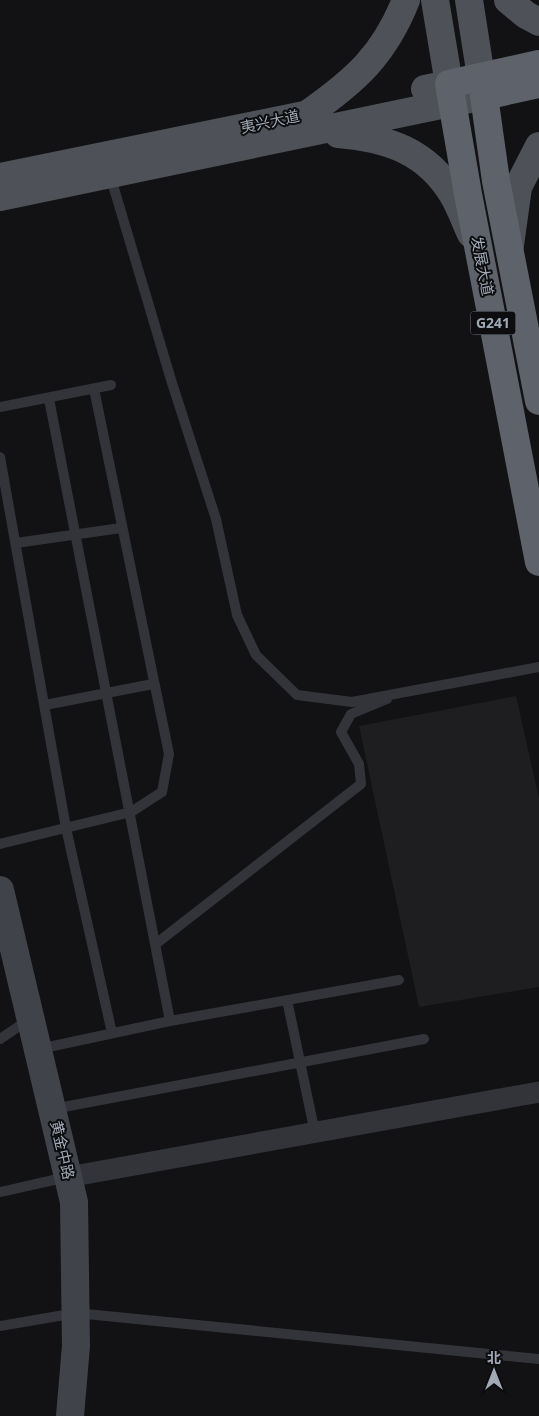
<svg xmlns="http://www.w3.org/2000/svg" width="539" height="1416" viewBox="0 0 539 1416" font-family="'Open Sans','Noto Sans SC',sans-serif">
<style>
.built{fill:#1e1e21}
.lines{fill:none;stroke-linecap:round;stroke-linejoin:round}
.lane{stroke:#323439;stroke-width:10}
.street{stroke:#323439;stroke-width:21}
.secondary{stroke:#404349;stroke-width:28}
.primary{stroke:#4e5158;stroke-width:28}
.highway{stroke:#5e626b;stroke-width:28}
.labels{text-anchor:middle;stroke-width:4;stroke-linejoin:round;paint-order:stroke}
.shield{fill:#0d0d0f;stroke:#757a84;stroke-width:1}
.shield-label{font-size:14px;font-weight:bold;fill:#a2a9b6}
.street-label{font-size:15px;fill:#a2a9b6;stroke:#0d0d0f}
</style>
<rect width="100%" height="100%" fill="#121214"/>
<!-- built -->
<path class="built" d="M516,696l23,102v189l-120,20 -60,-281z"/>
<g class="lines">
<!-- lane -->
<path class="lane" d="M110,175l62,208 44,136 21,96 19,40 41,40 55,7 187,-35
M49,399l121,622
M0,407l111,-22
M0,457l66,371 46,205
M16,543l105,-15
M45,705l108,-21
M0,844l131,-32 31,-20 7,-38 -75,-365
M157,943l204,-159 -2,-20 -18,-32 10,-18 36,-15
M287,1000l28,133
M0,1039l28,-19
M39,1049l131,-28 229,-41
M53,1109l371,-70
M0,1192l67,-15
M0,1326l76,-13 463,46"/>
<!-- street -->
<path class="street" d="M68,1177l471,-85"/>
<!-- secondary -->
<path class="secondary" d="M0,890l74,312 2,144 -6,70"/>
<!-- primary -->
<path class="primary" d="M508,0l18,15 13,7
M425,89l24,-5 -14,-84
M309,113c47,-33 75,-58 97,-113
M338,134c49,4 89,17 115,61 7,12 12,26 18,39
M0,177l314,-64
M0,197l484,-101 -15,-96
M510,245l8,-58 21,-41"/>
<!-- highway -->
<path class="highway" d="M539,64l-90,20 19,110 71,368
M539,84l-55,12 12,85 43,220"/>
</g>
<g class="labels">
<!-- shield labels -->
<rect class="shield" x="470.5" y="311.5" width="45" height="23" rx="4"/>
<g class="shield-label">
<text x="493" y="328">G241</text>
</g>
<!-- street labels -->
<g class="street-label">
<text transform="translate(270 122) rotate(-12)" y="5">夷兴大道</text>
<text transform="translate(482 266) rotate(79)" y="5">发展大道</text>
<text transform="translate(62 1150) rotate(77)" y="5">黄金中路</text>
</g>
</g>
<!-- north arrow -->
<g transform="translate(494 1371)" stroke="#0d0d0f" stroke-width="4" paint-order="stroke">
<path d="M0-4L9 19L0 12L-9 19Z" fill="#a2a9b6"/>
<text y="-8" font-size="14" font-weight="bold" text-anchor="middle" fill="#a2a9b6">北</text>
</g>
</svg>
